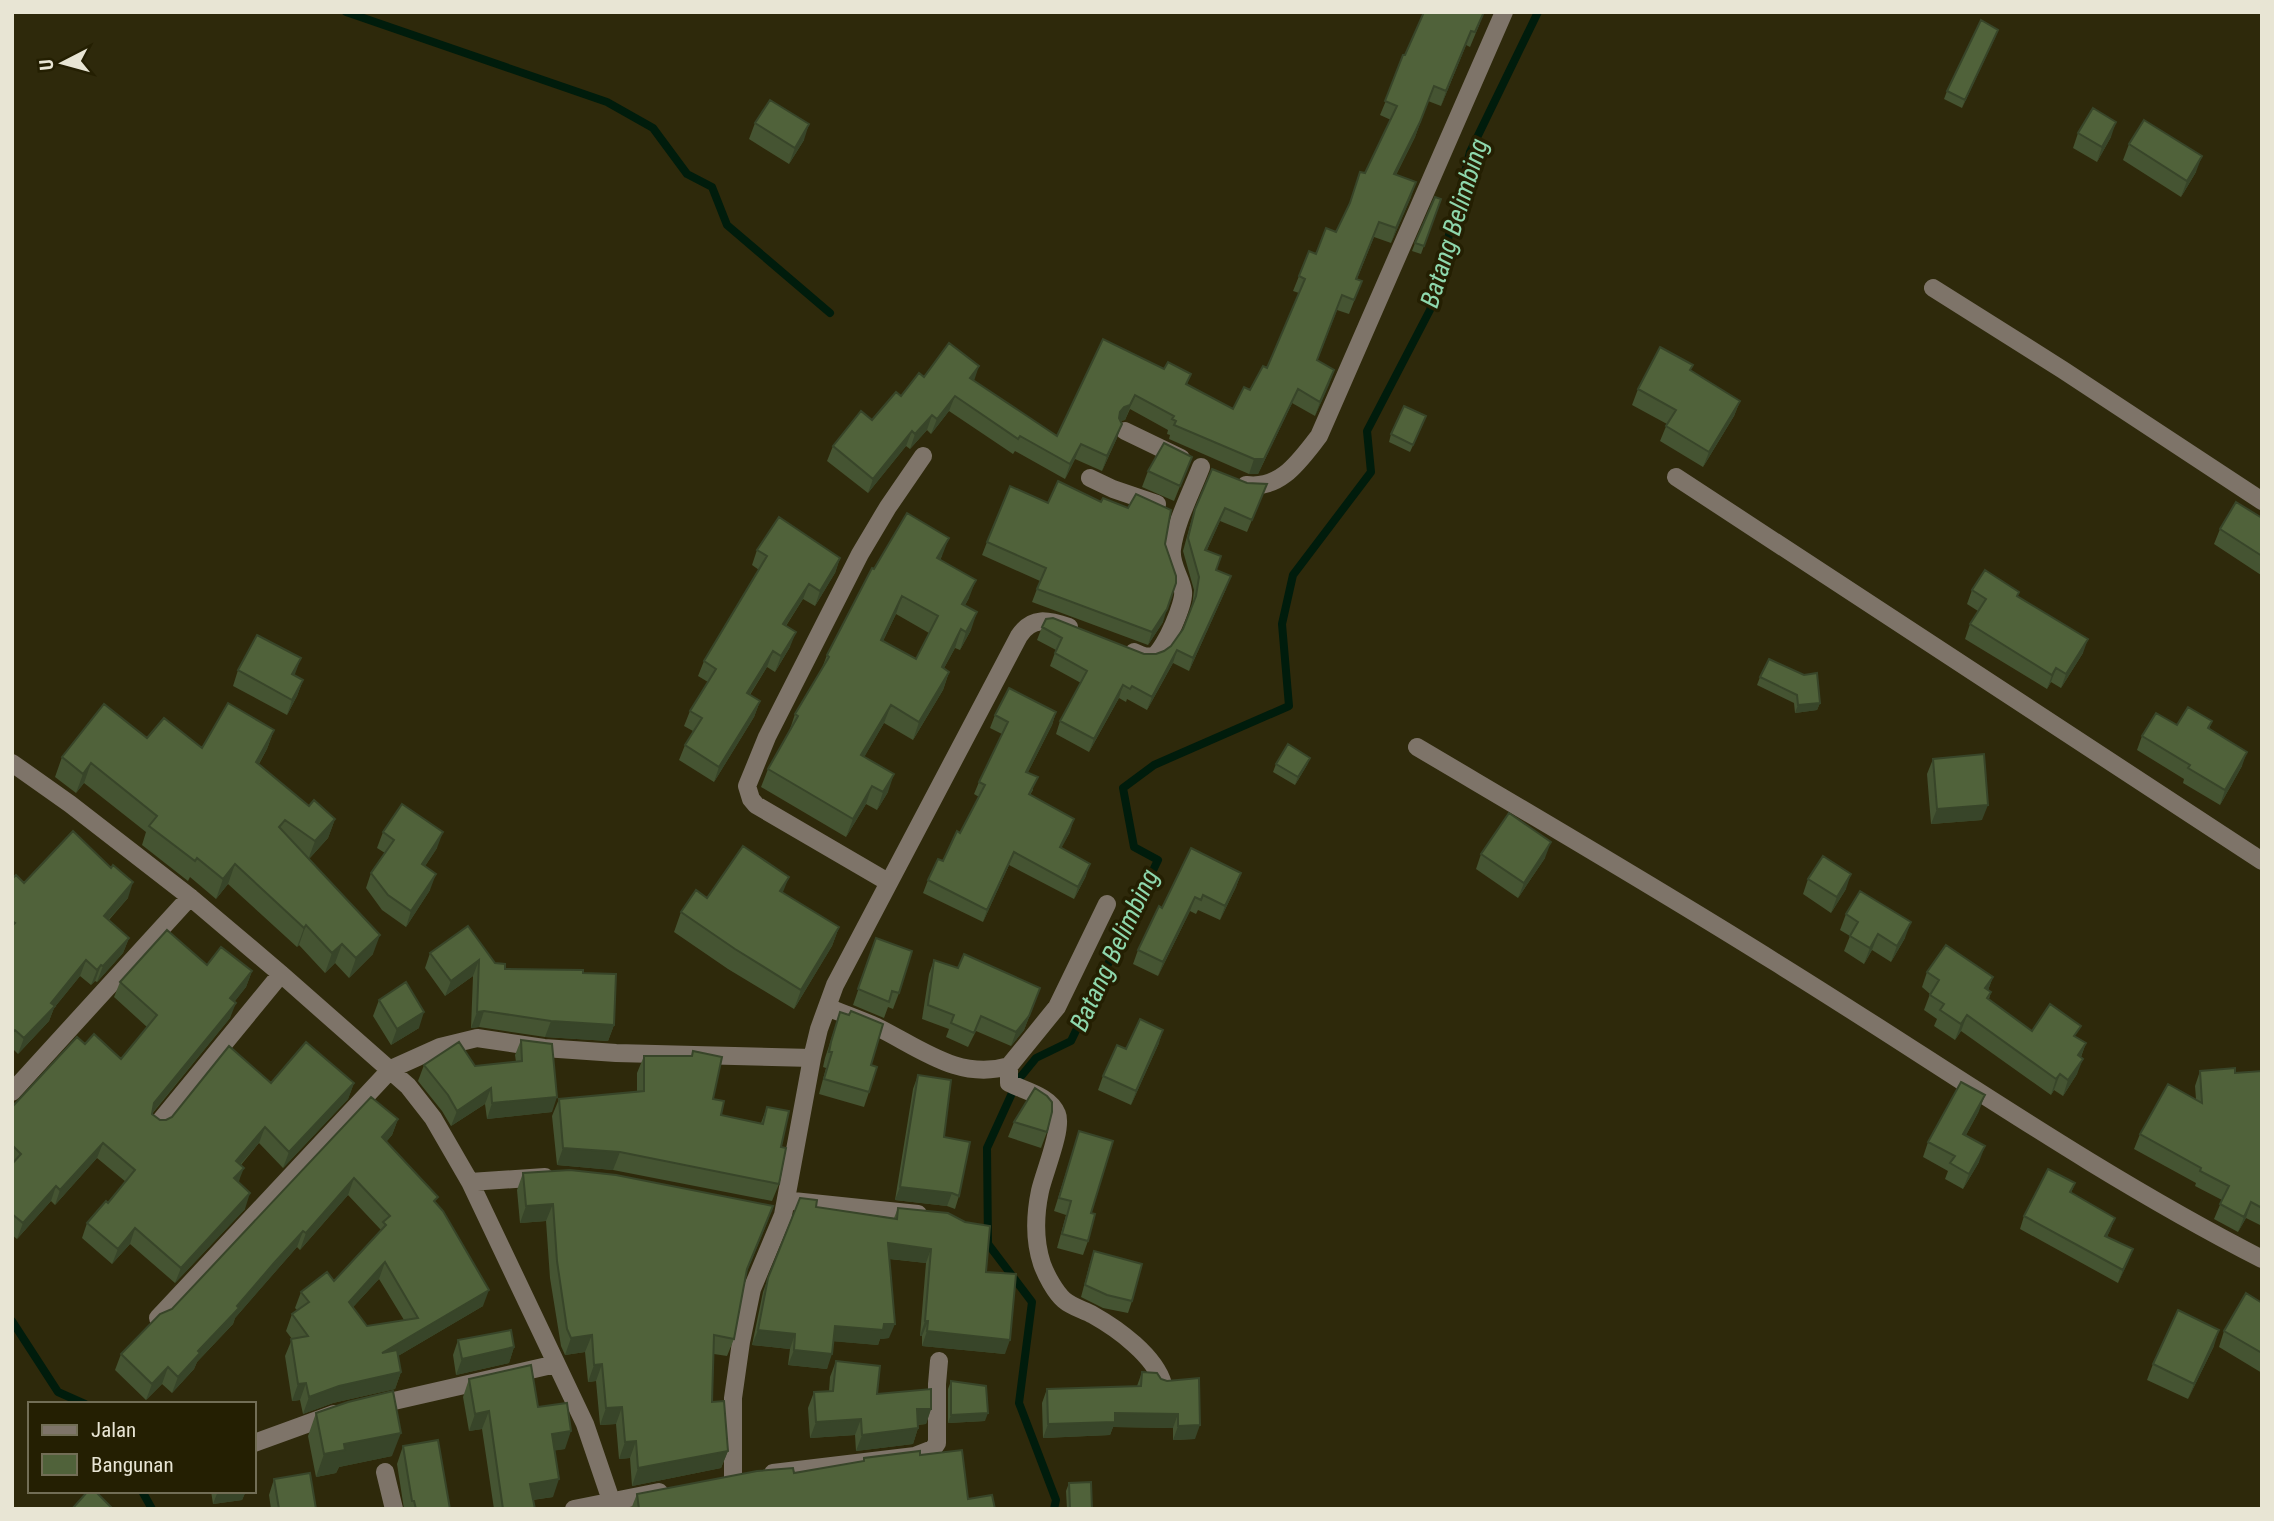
<svg xmlns="http://www.w3.org/2000/svg" width="2274" height="1521" viewBox="0 0 2274 1521" font-family="'Roboto Condensed',sans-serif">
<style>
.lines{fill:none;stroke-linecap:round;stroke-linejoin:round}
.stream{stroke:#001c0c;stroke-width:8}
.minor{stroke:#7e7469;stroke-width:18}
.wall{fill:#455432;fill-rule:evenodd}
.shaded-wall{fill:#384529}
.building{fill:#50623a;stroke:#384529;stroke-width:2;fill-rule:evenodd}
.labels{text-anchor:middle;stroke-width:7;stroke-linejoin:round;paint-order:stroke}
.water-label{font-size:26px;font-style:italic;fill:#8ed8ad;stroke:#241f02}
</style>
<rect width="100%" height="100%" fill="#2e290b"/>
<g class="lines">
<!-- stream -->
<path class="stream" d="M346,12l261,90 46,26 34,46 25,13 15,38 103,88
M12,1321l46,71 27,12
M142,1491l10,18
M1054,1509l2,-9 -37,-97 13,-101 -44,-58 -1,-96 31,-68 18,-22 35,-17 87,-181 -24,-13 -11,-59 31,-23 135,-59 -7,-82 11,-49 78,-103 -4,-41 63,-121 40,-158 68,-140"/>
<!-- minor -->
<path class="minor" d="M1933,288l130,82 199,131
M1125,431l56,27
M1676,477l586,384
M1090,478l23,11 44,15
M1246,485c35,5 54,-25 73,-49l185,-424
M1134,652c6,3 14,7 21,3 10,-7 30,-52 28,-64 -2,-14 -13,-26 -11,-42 4,-28 19,-56 29,-82
M1417,747c120,71 240,141 358,215 162,100 317,210 487,297
M12,763l58,41 120,93 91,77 127,112 25,32 37,64 115,242 29,85
M888,882l-132,-77 -5,-6 -4,-13 20,-49 93,-183 28,-47 35,-51
M1107,904l-50,103 -48,59v17c16,8 41,13 48,31 6,14 -13,59 -17,77 -5,24 -6,49 2,73 4,11 13,28 22,36 8,7 20,10 29,15 25,14 62,41 70,69
M827,1007c17,7 34,13 50,20 43,21 82,54 132,39
M12,1092l178,-195
M157,1125l124,-151
M470,1182l75,-5
M793,1201l125,13
M158,1318l233,-249 49,-22 37,-9 67,10 72,5 196,5
M372,1406l184,-42
M254,1443l80,-29
M385,1472l9,37
M773,1473l142,-17 18,-7 4,-6v-59l2,-23
M733,1477v-79l8,-56 11,-53 31,-74 29,-157 7,-29 16,-44 184,-349c13,-20 29,-16 50,-9
M574,1509l85,-17"/>
</g>
<!-- wall -->
<path class="wall" d="M1480,23l-10,24 -4,-2 -25,61 -13,-5 -13,36 -19,38 15,22 -20,46 -17,-6 -17,42 5,2 -13,33 -12,-4 -20,51 17,9 -19,46 -23,-13 -34,71h-9l-80,-35 1,-4 -3,-1 1,-4 -38,-21 -5,11 -4,1 -4,17 -15,33 -27,-12 -10,20 -50,-28 -2,3 -64,-43 -18,23 -4,-4 -17,19 -4,-3 -38,47 -41,-32 6,-15 39,-26 52,-43 50,4 83,55 107,-67 27,5 -4,10 46,25 34,-41 32,-75 -6,-2 6,-15 37,-44 55,-112 -11,-5 25,-60z
M1998,30l-36,78 -18,-9 3,-8z
M755,123l49,17 -15,24 -40,-25z
M2078,133l33,4 -14,25 -24,-14z
M2129,144l67,28 -15,25 -58,-37z
M1441,199l-20,55 -9,-3 3,-8z
M1691,371l49,30 -6,15 -31,51 -43,-26 7,-17 -35,-19 6,-16z
M1423,424l-13,28 -21,-10 2,-8z
M1192,457l-18,44 -32,-14 6,-16z
M1247,483l20,1 -20,48 -27,-11 -13,29 19,39 -37,82 -16,-8 -26,47 -20,-11 -1,3 -7,-4 -30,54 -33,-18 4,-13 21,-38 -31,-17 6,-16 -19,-10 5,-13 102,27h12l8,-3 7,-5 12,-17 9,-22 2,-17 -11,-39 8,-29 4,-13z
M1048,503l117,41 -2,78 -15,23 -116,-43 8,-21 -58,-26 5,-13z
M2262,518v56l-1,1 -47,-31 6,-15z
M757,550l83,8 -5,15 -20,33 -12,-7 -17,27 4,21 -15,25 -8,-5 -17,28 10,6 -6,16 -40,65 -35,-22 6,-15 8,-14 -9,-5 6,-15 18,-29 -10,-6 6,-15 55,-91 -7,-5z
M942,556l-2,4 29,38 -4,7 6,25 -11,20 -5,-2 -11,20 5,4 -6,18 -30,50 -29,-17 -20,34 24,35 -11,18 -11,-6 -20,33 -85,-50 7,-18 21,-37 6,-18 27,-46 5,-13 47,-86zM896,614l33,19 -13,26 -33,-18z
M1972,590l45,7 66,56 -22,35 -10,-6 -4,7 -82,-50 5,-15 8,-13 -11,-7z
M238,670l56,5 9,5 -6,16 -10,19 -54,-29z
M1760,677l60,26 -3,7 -22,3 -1,-10 -37,-18z
M1056,712l-4,13 -24,47 5,18 -3,5 40,37 -9,16 25,28 -12,23 -65,-34 -26,57 -60,-29 5,-13 15,-19 17,-28 19,-36 -5,-3 5,-12 23,-48 -12,-6 5,-13z
M2212,721l-3,8 33,37 -22,39 -37,-22 1,-4 -47,-29 5,-14 35,-11z
M274,730l-7,19 -8,15 50,42 26,13 -7,19 -19,21 64,95 -24,24 -14,-15 -10,10 -26,-28 -2,2 -69,-63 -12,15 -26,-22 -2,4 -46,-36 4,-13 -62,-49 -8,10 -21,-16 7,-20 85,-19 55,10z
M1310,758l-3,7 -12,20 -22,-13 3,-8z
M1933,759l49,61 -51,4 -4,-50z
M383,832l54,16 -12,18 5,24 -24,37 -24,-17 -16,-22 5,-15 14,-20 -8,-5z
M1481,854l64,4 -27,40 -42,-29z
M1241,873l-5,14 -16,33 -22,-10 -2,4 -6,-3 -32,65 -25,-12 5,-14 24,-42z
M12,879l12,4 104,15 -19,22 20,18 -6,15 -26,29 -2,-1 -4,4 -11,-9 -26,32 -5,13 -31,33 -6,-6z
M1808,879l38,10 -15,24 -28,-19z
M783,893l56,34 -7,19 -38,63 -66,-40 -54,-37 7,-20 26,-14z
M1846,914l59,24 -14,24 -19,-12 -8,14 -20,-13 6,-15 -10,-6z
M876,938l23,55 -6,16 -5,-2 -4,11 -31,-13z
M430,953l65,10 10,6 78,4 31,52 -6,16 -63,-4 -66,-10 -8,1 2,-52 -28,20 -20,-28z
M934,960l101,42 -11,28 -13,16 -35,-15 -8,16 -22,-10 3,-8 -27,-10 7,-45z
M207,965l45,6 -6,16 -12,15 -4,16 -78,96 8,6h6l105,-37h83l-6,16 -65,69 -24,-25 -18,22 -2,17 6,27 -70,74 -45,-39 -18,20 -30,-26 5,-15 21,-20 18,-21 -29,-24 -42,47 -4,-4 -34,38 -5,-4v-128l73,-63 36,15 26,-32 -33,-30 6,-15z
M1927,972l66,5 -5,13 3,2 -2,7 43,32 45,6 9,6 -5,14 -4,17 -14,22 -9,-6 -3,5 -90,-64 -6,9 -21,-14 3,-7 -13,-9 6,-16 -8,-7z
M379,1000l40,28 -28,17 -18,-29z
M840,1012l31,53 -2,27 -5,15 -45,-13 7,-26 -3,-1 2,-9z
M521,1040l31,72 -65,7 -2,-15 -34,22 -9,-15 -24,-30 6,-16 51,1 41,-4 -1,-7z
M1159,1043l-28,62 -33,-15 5,-14 23,-27z
M693,1051l20,48 8,16 40,8 6,-16 14,40 -2,37 -7,17 -159,-31 -56,-5 -5,-49 7,-17 78,-7v-19l7,-17h48z
M2200,1071l35,2 27,-2v155l-16,-8 -8,14 -24,-13 8,-19 -27,-14 1,-3 -62,-34 6,-15 56,-35 -1,-13z
M918,1075l26,62 15,59 -4,13 -8,-3 -52,-6 18,-111z
M1979,1111l-13,24 13,27 -16,27 -18,-10 3,-8 -25,-14 5,-15z
M398,1119l-6,16 -6,7 50,61 47,103 -85,50 3,16 -6,17 -62,14 -30,11 -3,-14 -8,1 -7,-45 7,-17 -6,-8 6,-17 5,-4 -2,-2 6,-16 33,-11 47,-51 -33,-35 -48,55 -3,-3 -29,33 -33,38 -2,6 -36,38 -3,7 -22,24 -10,-9 -16,16 -31,-30 6,-16zM379,1279l25,41 -37,6 -14,-19z
M1014,1122l33,10 -6,16 -33,-11z
M1079,1131l12,82 -3,28 -5,14 -26,-7 9,-33 -12,-4z
M523,1173l250,33 -27,67 -12,66 -7,17 -13,-2 -2,48 16,49 -7,17 -89,18 -2,-28 -11,1 -3,-35 -16,1 -4,-44 -8,1 -3,-30 -20,3 -4,-9 -11,-68 -4,-57 -26,2 -3,-33z
M2075,1183l-4,10 44,25 -8,19 26,12 -15,34 -98,-54 4,-13z
M816,1207l78,11 4,-10 88,64 19,82 -83,-8v-10h-2l6,-73 -37,-4v79l-9,1 -2,6 -45,-4 -6,28 -39,-4 2,-16 -38,-4 11,-53 5,-14z
M1094,1251l38,50 -4,12 -25,-5 -22,-11 9,-34z
M2262,1303v70l-43,-26 5,-16z
M458,1340l56,7 -5,16 -53,12 -3,-20z
M2214,1346l-26,53 -41,-19 6,-16z
M836,1361l41,33 54,15 -5,15 -8,1v3l-5,16 -57,7 -1,-16 -45,3 -2,-30 6,-16 15,-1 1,-14z
M1142,1372l15,1 38,66 -22,1v-12l-60,-1 -3,8 -67,3 -1,-35 5,-14 90,-3z
M469,1379l69,28 27,42 -10,1 -2,47 -20,3 2,9h-41l-12,-80 -13,2 -6,-34z
M951,1381l34,40 -37,2v-34z
M316,1413l76,43 -53,11 -3,6 -20,4 -8,-41z
M403,1446l47,63h-46l-7,-45z
M920,1455l48,44 27,10h-364l6,-15 157,-21 69,-11 1,-4z
M274,1479l42,30h-45l-2,-14z
M1069,1483l23,26h-25l-1,-18z
M211,1491h35l-4,9 -29,4z"/>
<!-- shaded-wall -->
<path class="shaded-wall" d="M1998,30l-3,8 -33,70 3,-8z
M1471,31l-5,14 -25,61 5,-15z
M1434,86l-19,51 -26,52 5,-15z
M2116,122l-5,15 -14,25 5,-15z
M809,124l-5,16 -15,24 6,-16z
M2202,156l-6,16 -15,25 6,-16z
M1416,182l-5,15 -20,46 5,-15z
M979,366l-5,15 -4,-3z
M1334,370l-5,15 -14,31 5,-14z
M1298,389l-6,14 -34,71h-9l5,-15z
M1135,395l-10,25 -6,1 1,-9z
M955,396l-6,15 -18,23 6,-15z
M1740,401l-6,15 -31,51 6,-15z
M932,415l-5,15 -17,19 5,-15z
M1122,424l-5,14 -15,33 5,-15z
M912,431l-6,15 -38,47 5,-14z
M1081,444l-6,15 -10,20 5,-15z
M1225,508l-5,13 -19,42 4,-13z
M949,538l-7,18 -12,21 7,-19z
M840,558l-5,15 -20,33 5,-15z
M1231,576l-5,13 -37,82 4,-13z
M976,580l-7,18 -13,24 6,-18z
M809,584l-6,15 -26,40 6,-15z
M902,596l-6,18 -21,44 6,-18z
M1167,609l-4,13 -15,23 4,-13z
M977,612l-6,18 -11,20 6,-18z
M961,629l-6,19 -20,37 7,-18z
M796,632l-6,15 -15,25 6,-16z
M2088,639l-5,14 -22,35 5,-14z
M1177,650l-4,13 -26,47 5,-13z
M773,651l-6,16 -26,41 6,-15z
M301,658l-6,16 -9,16 6,-16z
M2056,668l-5,14 -4,7 5,-14z
M949,672l-6,18 -30,50 6,-18z
M303,680l-6,16 -10,19 5,-15z
M1123,685l-4,13 -30,54 5,-13z
M760,701l-6,16 -40,65 5,-15z
M1820,703l-3,7 -22,3 3,-8z
M891,705l-7,18 -29,50 6,-18z
M1056,712l-4,13 -30,59 4,-12z
M274,730l-7,19 -18,32 7,-19z
M2247,752l-5,14 -22,39 5,-15z
M1310,758l-3,7 -12,20 3,-8z
M91,763l-7,20 -8,10 7,-19z
M894,774l-6,18 -11,18 6,-18z
M872,786l-6,18 -20,33 7,-18z
M1988,805l-6,15 -51,4 6,-15z
M335,819l-7,19 -20,22 7,-19z
M1074,819l-4,13 -15,28 5,-13z
M443,832l-6,16 -21,32 6,-16z
M1551,842l-6,16 -27,40 6,-15z
M1014,852l-5,13 -26,57 4,-12z
M235,864l-7,20 -12,15 7,-20z
M1090,864l-4,12 -12,23 4,-12z
M1241,873l-5,14 -16,33 5,-14z
M436,874l-6,16 -24,37 5,-16z
M1851,874l-5,15 -15,24 6,-16z
M789,877l-8,20 -1,-6z
M133,882l-5,16 -30,33 6,-15z
M1195,897l-5,14 -32,65 5,-14z
M1911,922l-6,16 -14,24 6,-16z
M306,925l-7,20 -2,2 7,-19z
M839,927l-7,19 -38,63 7,-19z
M1878,934l-6,16 -8,14 6,-16z
M380,935l-7,19 -24,24 7,-20z
M129,938l-6,15 -26,29 6,-16z
M342,944l-7,19 -10,10 7,-20z
M86,960l-6,16 -26,32 -5,13 -31,33 6,-16z
M479,960l-6,16 -28,20 6,-15z
M101,965l-6,16 -4,4 6,-15z
M252,971l-6,16 -21,27 5,-16z
M1993,977l-6,16 -2,-5z
M1040,988l-16,42 -13,16 5,-14z
M236,1003l-6,15 -82,100 6,-15z
M484,1011l-5,16 -8,1 6,-16z
M424,1012l-5,16 -28,17 6,-16z
M1967,1015l-6,16 -6,9 6,-16z
M551,1021l63,4 -6,16 -63,-4z
M1163,1030l-4,13 -28,62 5,-14z
M2086,1043l-6,16 -2,-4z
M2083,1059l-6,15 -14,22 5,-16z
M2060,1074l-6,16 -3,5 5,-16z
M354,1083l-6,16 -65,69 6,-16z
M491,1088l-6,16 -34,22 6,-15z
M1985,1095l-6,16 -21,39 5,-16z
M557,1097l-5,15 -65,7 5,-16z
M398,1119l-6,16 -16,19 6,-17z
M265,1127l-6,16 -29,33 6,-15z
M103,1143l-6,15 -42,47 5,-15z
M1985,1146l-6,16 -16,27 6,-15z
M563,1148l57,4 -7,18 -56,-5z
M244,1168l-6,15 -4,-5z
M354,1178l-6,17 -48,55 6,-17z
M56,1186l-5,15 -34,38 6,-16z
M900,1187l52,6 -5,13 -52,-6z
M250,1193l-5,16 -70,74 6,-15z
M2251,1202l-5,16 -8,14 6,-15z
M553,1204l-7,17 -26,2 6,-17z
M773,1206l-6,17 -26,63 6,-17z
M2115,1218l-5,13 -10,18 5,-13z
M135,1228l-5,16 -18,20 6,-15z
M303,1231l-6,16 -62,71 -2,6 -36,38 -3,7 -22,24 6,-16 20,-26z
M888,1243l43,6 -5,14 -44,-5z
M2133,1249l-5,13 -10,21 5,-13z
M385,1262l-6,17 -36,39 6,-16z
M489,1290l-6,16 -107,63 6,-16z
M925,1321h3l-6,15h-2z
M895,1324l-6,14 -9,1 -2,6 -49,-4 6,-15z
M758,1330l37,4 -5,15 -38,-4z
M2219,1330l-5,16 -26,53 6,-15z
M927,1331l83,9 -5,14 -83,-8z
M592,1335l-7,17 -20,3 6,-17z
M514,1347l-5,16 -53,12 6,-16z
M794,1350l38,4 -5,15 -39,-4z
M602,1364l-6,17 -8,1 6,-17z
M168,1367l-6,17 -16,16 6,-16z
M401,1372l-6,17 -62,14 -30,11 6,-17 30,-11z
M306,1383l-6,17 -8,1 6,-17z
M622,1407l-6,17 -16,1 6,-17z
M917,1409h14l-5,15 -15,1z
M489,1411l-7,18 -13,2 6,-17z
M988,1413l-3,8 -37,2 3,-8z
M1115,1413l63,1 -5,14 -60,-1 -3,8 -67,3 5,-14z
M861,1419l-6,16 -45,3 6,-16z
M1200,1425l-5,14 -22,1 5,-14z
M918,1428l-5,16 -57,7 6,-16z
M571,1431l-6,18 -19,3 6,-18z
M401,1433l-9,23 -53,11 -3,6 -20,4 8,-23 20,-10z
M636,1441l-6,17 -11,1 6,-17z
M728,1451l-7,17 -89,18 6,-18z
M559,1479l-6,18 -30,4 7,-17z
M218,1491h28l-4,9 -29,4z"/>
<!-- building -->
<path class="building" d="M1424,12h60l-9,20 -4,-1 -25,60 -12,-5 -14,36 -26,52 22,8 -20,46 -17,-6 -23,57 6,2 -8,19 -12,-5 -25,65 17,10 -14,32 -22,-13 -34,70h-10l-80,-34 2,-4 -4,-2 2,-3 -39,-21 -5,10 -6,2 -4,5 -1,6 3,6 -15,32 -26,-12 -11,20 -50,-28 -2,3 -63,-43 -18,23 -5,-4 -17,19 -3,-3 -39,48 -40,-33 28,-35 11,9 24,-28 5,4 18,-23 5,4 25,-34 30,23 -9,12 87,58 46,-97 61,30 4,-7 23,12 -5,10 47,25 11,-22 6,3 13,-24 4,2 38,-89 -6,-3 10,-25 7,3 10,-26 10,4 14,-29 10,-31 5,1 32,-67 -12,-5 18,-46h2z
M1981,20l17,10 -33,70 -18,-9z
M770,100l39,24 -14,24 -40,-25z
M2093,108l23,14 -14,25 -24,-14z
M2144,120l58,36 -15,25 -58,-37z
M1435,197l6,2 -17,47 -9,-3z
M1660,347l33,18 -3,5 50,31 -31,51 -43,-26 10,-16 -38,-21z
M1404,406l22,10 -13,29 -22,-11z
M1164,443l28,14 -12,29 -32,-15z
M1212,469l35,14 20,1 -15,36 -27,-12 -20,42 16,6 -5,14 15,6 -38,82 -16,-8 -25,47 -20,-11 -2,3 -7,-4 -29,54 -34,-18 27,-50 -32,-18 7,-15 -20,-11 4,-8 7,-1 91,36h12l8,-3 7,-5 12,-17 13,-33 3,-19 -11,-39 7,-29z
M1058,481l43,21 2,-4 25,10 8,-14 35,16 -6,34 11,32v7l-9,26 -15,23 -115,-43 9,-21 -59,-26 23,-56 38,17z
M2236,502l26,16v38l-42,-27z
M907,513l42,25 -12,20 39,22 -14,24 15,8 -11,20 -5,-3 -19,38 7,5 -30,50 -28,-17 -30,50 33,19 -11,18 -11,-6 -19,33 -85,-50 30,-53 -3,-2 34,-57 -2,-2 45,-87 2,1zM902,596l36,20 -22,43 -35,-19z
M779,517l61,41 -20,33 -11,-7 -26,40 13,8 -15,24 -8,-5 -26,42 13,8 -41,66 -34,-22 17,-27 -12,-7 26,-42 -12,-8 63,-105 -10,-6z
M1985,570l34,22 -2,4 71,43 -22,35 -10,-6 -4,7 -82,-51 16,-25 -14,-9z
M257,635l44,23 -9,16 11,6 -11,20 -54,-30z
M1769,659l35,16 13,-2 3,30 -22,2 -1,-10 -37,-18z
M1009,688l47,24 -30,60 12,5 -9,17 45,25 -14,28 30,17 -12,23 -64,-35 -27,58 -59,-30 10,-21 5,2 14,-30 3,2 25,-48 -6,-3 29,-60 -13,-7z
M228,703l46,27 -18,32 53,44 5,-6 21,19 -20,22 -30,-21 -6,7 101,108 -24,23 -14,-14 -10,9 -26,-28 -2,3 -69,-64 -12,15 -26,-21 -2,3 -46,-35 8,-10 -66,-53 -8,11 -21,-17 42,-53 43,34 17,-20 38,30z
M2188,707l24,14 -4,7 39,24 -22,38 -37,-22 2,-3 -48,-29 14,-23 21,12z
M1288,744l22,14 -12,19 -22,-13z
M1984,754l4,51 -51,4 -4,-50z
M402,804l41,28 -21,32 14,10 -25,37 -23,-16 -17,-22 23,-33 -11,-8z
M1509,813l42,29 -27,41 -43,-29z
M73,831l38,37 2,-3 20,17 -29,34 25,22 -26,28 -2,-1 -4,5 -11,-10 -35,43 4,3 -31,32 -9,-8 -3,3v-107l3,-3 -3,-2v-42l4,-4 8,8z
M743,846l46,31 -9,14 59,36 -38,63 -66,-41 -54,-37 15,-22 11,8z
M1191,848l50,25 -16,33 -22,-11 -2,5 -6,-3 -32,65 -25,-12 21,-44 3,2z
M1823,856l28,18 -14,23 -29,-18z
M1860,891l51,31 -14,24 -19,-12 -8,14 -20,-12 8,-14 -12,-8z
M468,926l27,37 10,1v5l78,1v3l33,1 -2,51 -63,-4 -67,-10 -7,1 2,-52 -28,21 -21,-28z
M167,930l40,35 14,-18 31,24 -22,27 6,5 -82,100 -2,11 8,6h6l6,-3 57,-71 42,37 35,-41 48,41 -65,69 -24,-25 -29,34 8,7 -10,10 16,15 -69,75 -46,-40 -17,21 -31,-26 19,-22 2,2 27,-33 -32,-27 -43,47 -4,-4 -33,37 -11,-9v-50l9,-10 -9,-9v-38l65,-70 8,7 9,-10 27,25 36,-44 -37,-33z
M876,938l36,13 -13,42 -7,-2 -3,11 -31,-13z
M1946,945l47,32 -8,11 6,4 -4,6 45,33 18,-27 31,22 -7,10 12,7 -8,12 5,4 -15,21 -8,-6 -4,5 -89,-64 -6,9 -21,-14 4,-6 -14,-9 9,-15 -12,-8z
M964,954l76,34 -11,28 -13,16 -35,-16 -7,17 -23,-10 3,-8 -26,-10 6,-45 24,8z
M406,982l18,30 -27,17 -18,-29z
M851,1011l32,13 -12,41 6,2 -8,25 -45,-13 8,-27h-3l2,-10 9,-30 9,3z
M1140,1019l23,11 -27,61 -33,-15 14,-31 9,4z
M521,1040l31,4 5,53 -65,6 -1,-15 -34,23 -9,-16 -24,-30 35,-23 16,24 47,-5z
M693,1051l29,6 -9,42 11,2 -3,14 42,9 4,-17 22,4 -8,36 5,1 -7,36 -159,-32 -57,-4 -4,-49 85,-8v-35h48z
M2235,1068v5l27,-2v137l-11,-6 -7,15 -24,-13 9,-18 -29,-15 1,-3 -61,-34 28,-50 34,19 -2,-32z
M918,1075l33,5 -7,57 26,5 -11,54 -7,-3 -52,-6z
M1961,1082l24,13 -22,39 22,12 -16,28 -19,-11 5,-7 -27,-14z
M1035,1088l12,8 5,6v10l-5,20 -33,-10z
M371,1097l27,22 -16,18 56,60 -4,4 9,10 46,79 -107,63 15,-3 4,22 -62,14 -30,11 -3,-14 -8,1 -7,-45 17,-3 -16,-22 17,-12 -8,-10 26,-20 7,9 52,-56 -3,-3 7,-6 -36,-38 -48,55 -3,-2 -29,32 -37,43 2,2 -41,43 2,2 -22,24 -10,-10 -16,17 -31,-30 39,-40 12,-5zM385,1262l33,56 -51,8 -18,-24z
M1079,1131l34,10 -22,72 4,1 -7,27 -26,-7 9,-33 -12,-3z
M2048,1169l27,14 -5,9 45,26 -10,18 28,13 -10,21 -99,-54z
M570,1170l46,5 157,31 -26,63 -13,70 -20,-4 -2,67 12,-1 4,50 -90,17 -2,-27 -11,1 -3,-35 -16,1 -4,-44 -8,1 -2,-30 -21,3 -4,-9 -10,-68 -4,-57 -27,2 -3,-33z
M800,1198l17,2 -1,7 81,12 1,-11 50,5 17,9 25,4 -4,46 30,2 -6,66 -83,-9 1,-10h-3l6,-72 -43,-6 7,81h-11l-1,6 -48,-4 -3,28 -38,-4 1,-16 -37,-4 10,-52z
M1094,1251l48,13 -10,37 -25,-6 -22,-10z
M2246,1293l16,10v50l-38,-22z
M2178,1310l41,20 -25,54 -41,-20z
M511,1330l3,17 -52,12 -4,-19z
M836,1361l44,5 -3,28 54,-5v20h-14l1,19 -56,7 -1,-16 -45,3 -2,-30 19,-1z
M531,1365l7,42 29,-4 4,28 -19,3 7,45 -29,5 5,25h-32l-14,-98 -14,3 -6,-35z
M1142,1372l15,1 4,6 6,2 32,-3 1,47 -22,1v-12l-63,-1v9l-67,2 -1,-35 94,-3z
M951,1381l35,5 2,27 -37,2z
M393,1391l8,42 -57,11 1,6 -21,4 -8,-41 32,-11z
M438,1440l12,69h-34l-2,-8h-2l-9,-55z
M962,1450l6,49 24,-4 3,14h-356l-2,-15 120,-23 36,-3 1,5 70,-12v-3l56,-7v4z
M310,1473l6,36h-37l-5,-30z
M1091,1482l1,27h-22l-1,-26z
M88,1491h7l18,18h-41z"/>
<g class="labels">
<!-- water labels -->
<g class="water-label">
<text transform="translate(1454 223) rotate(-73)" y="9">Batang Belimbing</text>
<text transform="translate(1114 950) rotate(-65)" y="9">Batang Belimbing</text>
</g>
</g>
<!-- border -->
<rect width="2274" height="1521" fill="none" stroke="#e8e5d4" stroke-width="28"/>
<!-- legend -->
<rect x="28" y="1402" width="228" height="91" fill="#241f02" stroke="#726e56" stroke-width="2"/>
<rect x="42" y="1425" width="35" height="10" fill="#7e7469" stroke="#726e56" stroke-width="2"/>
<text x="91" y="1437" font-size="21" fill="#e8e5d4">Jalan</text>
<rect x="42" y="1454" width="35" height="21" fill="#50623a" stroke="#726e56" stroke-width="2"/>
<text x="91" y="1472" font-size="21" fill="#e8e5d4">Bangunan</text>
<!-- north arrow -->
<g transform="translate(63 63) rotate(264)" stroke="#241f02" stroke-width="5" paint-order="stroke">
<path d="M0-5L12 26L0 18L-12 26Z" fill="#e8e5d4"/>
<text y="-10" font-size="19" font-weight="bold" text-anchor="middle" fill="#e8e5d4">U</text>
</g>
</svg>
